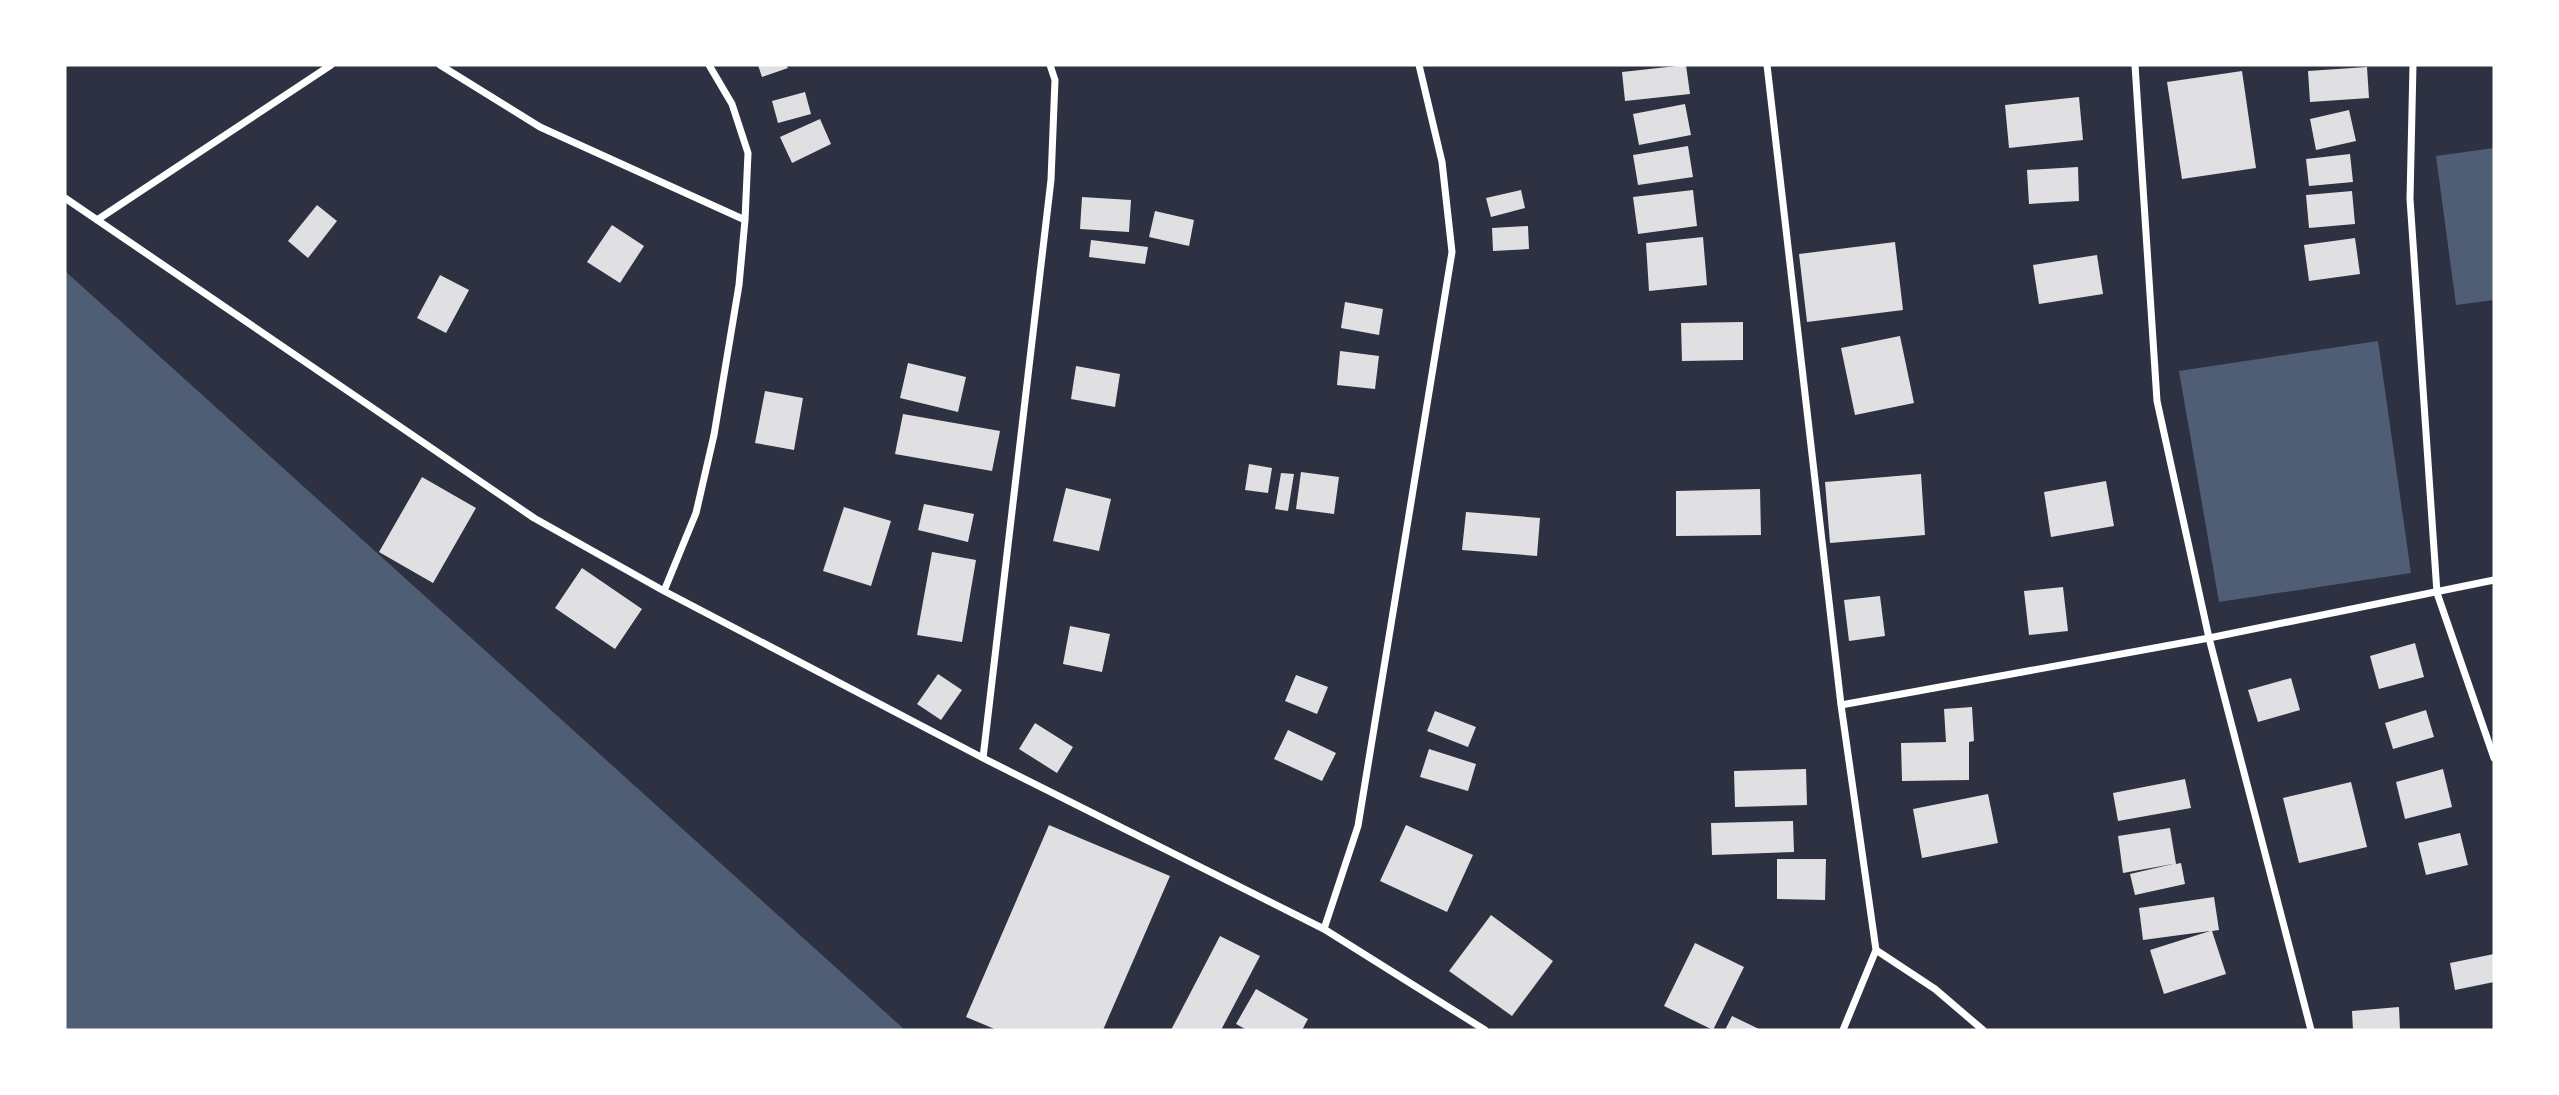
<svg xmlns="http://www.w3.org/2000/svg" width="2559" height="1095" viewBox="0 0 2559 1095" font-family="Manrope,sans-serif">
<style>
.water{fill:#4f5d75}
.building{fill:#e0e0e3}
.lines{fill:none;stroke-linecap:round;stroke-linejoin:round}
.minor{stroke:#fff;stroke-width:7}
</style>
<rect width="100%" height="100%" fill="#2d3142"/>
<!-- water -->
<path class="water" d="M2494,148v152l-38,5 -20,-149z
M65,271l840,759h-840z
M2378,341l33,232 -192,29 -40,-231z"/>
<!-- building -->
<path class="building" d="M758,65h28l2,3 -26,9z
M1686,65l4,29 -65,7 -3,-29z
M2367,67l2,31 -59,4 -2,-31z
M2242,71l14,97 -74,11 -15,-97z
M805,92l6,22 -33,9 -6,-22z
M2079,97l4,43 -74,8 -4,-43z
M1685,104l6,31 -52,10 -6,-31z
M2349,110l7,31 -40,9 -6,-31z
M820,119l11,25 -39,19 -12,-26z
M1688,146l5,31 -55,8 -5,-30z
M2350,154l3,28 -44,4 -3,-27z
M2078,167l1,34 -50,3 -2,-34z
M1521,190l4,18 -34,9 -5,-19z
M1693,190l4,36 -59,8 -5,-37z
M2352,191l3,33 -46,4 -3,-33z
M1082,197l49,3 -2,32 -49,-3z
M317,205l20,16 -29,37 -20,-17z
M1155,211l39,9 -5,26 -40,-9z
M612,225l32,21 -24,37 -33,-21z
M1528,226l1,23 -36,2 -1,-23z
M1703,237l4,48 -58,6 -3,-48z
M2355,238l5,36 -51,7 -5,-36z
M1091,240l57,7 -3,17 -56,-7z
M1895,242l8,68 -96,12 -8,-68z
M2097,255l6,39 -64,10 -6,-39z
M440,275l29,15 -23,43 -29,-15z
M1345,302l38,7 -4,26 -38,-7z
M1743,322v38l-61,1 -1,-38z
M1900,336l14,67 -59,12 -14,-67z
M1340,351l39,5 -4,33 -38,-4z
M908,363l58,14 -8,35 -58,-14z
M1076,366l44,8 -5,33 -44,-8z
M765,391l38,7 -9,52 -39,-7z
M903,414l97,17 -8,40 -97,-17z
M1249,464l23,4 -4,25 -23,-3z
M1301,472l38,5 -5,37 -38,-5z
M1281,473l13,1 -6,37 -13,-2z
M1921,474l4,61 -95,8 -5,-61z
M422,477l54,31 -43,75 -54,-31z
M2106,481l8,45 -63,11 -7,-45z
M1066,488l45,11 -12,52 -46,-10z
M1760,489l1,46 -85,1v-45z
M924,504l50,10 -6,28 -50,-12z
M844,507l47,14 -20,65 -48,-15z
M1466,512l74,6 -3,38 -75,-6z
M932,552l44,8 -14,82 -45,-7z
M582,568l60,41 -27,40 -60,-41z
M2063,587l5,44 -39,4 -5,-44z
M1880,596l5,40 -36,5 -5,-41z
M1070,626l40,8 -8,38 -39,-8z
M2415,643l9,34 -45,12 -9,-33z
M938,674l24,16 -21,30 -24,-16z
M1296,675l32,12 -11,27 -32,-13z
M2291,678l9,32 -42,12 -10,-32z
M1972,707l2,34 -5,1v38l-67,1 -1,-38 45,-1 -2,-33z
M2426,710l8,27 -41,12 -8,-26z
M1435,711l41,16 -8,20 -41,-16z
M1035,723l38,24 -16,26 -38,-24z
M1288,730l48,23 -14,28 -48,-22z
M1429,749l47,15 -8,27 -48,-14z
M1806,769l1,36 -72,2 -1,-36z
M2443,769l9,38 -47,12 -9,-37z
M2185,779l6,29 -73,13 -5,-28z
M2351,782l16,65 -68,16 -16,-65z
M1988,794l10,49 -76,15 -9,-49z
M1793,821l1,31 -82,3 -1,-32z
M1049,825l121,51 -67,154h-106l-31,-13z
M1406,825l67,30 -26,57 -67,-31z
M2170,828l6,36 5,-1 4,21 -50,11 -5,-21 43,-10 -50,9 -5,-37z
M2460,833l8,32 -42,10 -8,-32z
M1777,859h49l-1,41 -48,-1z
M2214,897l5,33 -7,1 14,43 -62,20 -14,-44 60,-19 -67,9 -4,-32z
M1491,915l62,46 -41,55 -63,-45z
M1220,936l40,20 -39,74h-50z
M1695,943l49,24 -31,63 -49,-24z
M2494,954v28l-39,8 -5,-27z
M1256,989l52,30 -6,11h-55l-11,-6z
M2399,1007l1,23h-47l-1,-19z
M1732,1016l29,14h-36z"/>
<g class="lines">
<!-- minor -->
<path class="minor" d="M440,65l100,62 205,93
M1767,65l74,640 35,245 -33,80
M2135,65l22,336 52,237 102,392
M2413,65l-3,134 27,394 57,165
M65,198l469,320 130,73 319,167 341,171 161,101
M97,220l234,-155
M664,591l32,-78 18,-78 25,-150 6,-65 3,-67 -16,-49 -23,-39
M1841,705l368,-67 285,-58
M983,758l68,-578 4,-100 -5,-15
M1324,929l34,-103 94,-574 -10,-90 -23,-97
M1876,950l59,39 48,41"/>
</g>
<!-- border -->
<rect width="2559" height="1095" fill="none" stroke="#ffffff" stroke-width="133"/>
</svg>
